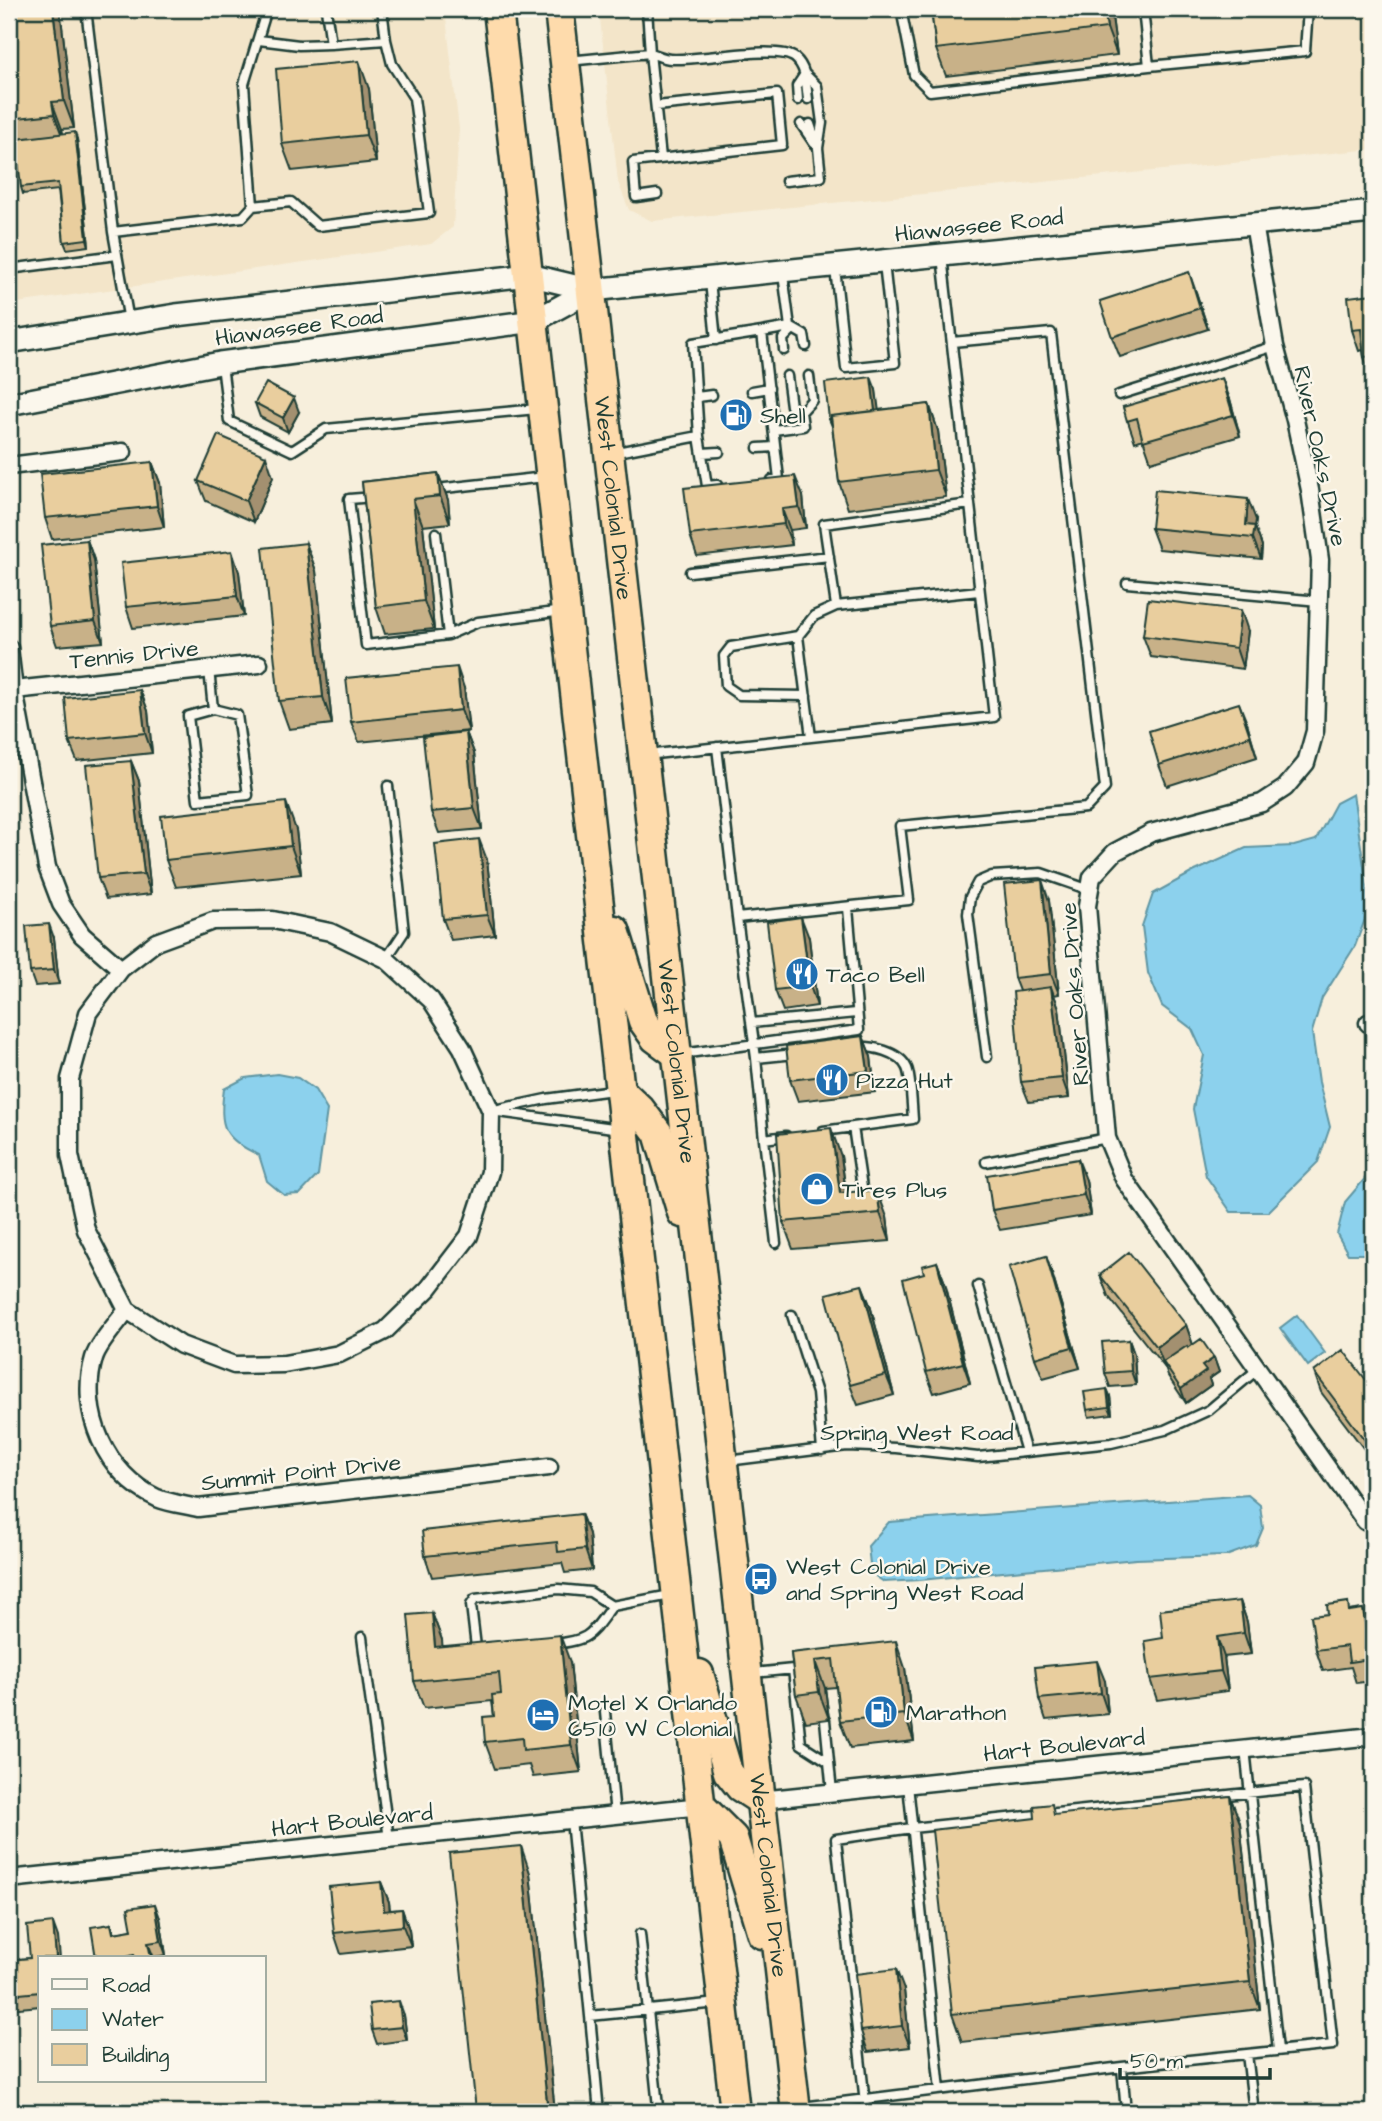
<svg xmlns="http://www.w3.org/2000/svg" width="1382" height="2121" viewBox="0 0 1382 2121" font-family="'Architects Daughter',sans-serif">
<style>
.built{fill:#f3e5c9}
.water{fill:#8cd1ed;stroke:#6096a3;stroke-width:2}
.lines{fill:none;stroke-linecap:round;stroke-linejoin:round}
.lane-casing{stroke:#1f3d34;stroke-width:13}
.street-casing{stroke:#1f3d34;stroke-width:21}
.secondary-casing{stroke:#1f3d34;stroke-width:26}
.highway-casing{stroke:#1f3d34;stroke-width:33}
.lane{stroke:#fbf7ec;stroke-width:8}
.street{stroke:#fbf7ec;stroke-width:16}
.secondary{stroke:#fbf7ec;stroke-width:21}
.highway{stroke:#fedbac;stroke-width:28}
.wall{fill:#c8b188;stroke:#1f3d34;stroke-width:2}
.shaded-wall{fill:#a3906f;stroke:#1f3d34;stroke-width:2}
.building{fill:#e9ce9e;stroke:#1f3d34;stroke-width:2}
.labels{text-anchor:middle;stroke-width:5;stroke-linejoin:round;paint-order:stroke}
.street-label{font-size:23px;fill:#1f3d34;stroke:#fbf7ec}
.poi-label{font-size:23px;fill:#1f3d34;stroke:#fbf7ec;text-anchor:start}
</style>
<rect width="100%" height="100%" fill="#f7efdc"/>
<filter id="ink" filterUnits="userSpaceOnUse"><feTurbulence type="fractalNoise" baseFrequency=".0143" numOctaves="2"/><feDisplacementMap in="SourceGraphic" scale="14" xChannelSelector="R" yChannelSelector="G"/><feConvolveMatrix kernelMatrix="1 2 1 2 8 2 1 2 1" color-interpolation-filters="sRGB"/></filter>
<g filter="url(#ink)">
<!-- built -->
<path class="built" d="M9,9h436l14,120 -6,98 -22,17 -422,60z
M599,9h774v140l-721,72 -23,-11 -11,-28z"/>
<!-- water -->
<path class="water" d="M1353,794l17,112 -15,40 -33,52 -10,34 7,50 11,45 -12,35 -50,50h-37l-25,-36 -13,-67 11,-54 -12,-26 -30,-23 -14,-33 -6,-47 11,-32 40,-22 53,-24 48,-2 22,-6 20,-37z
M277,1074l21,4 17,12 12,20 -9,65 -18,19 -16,1 -17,-14 -8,-26c-36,-16 -40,-28 -35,-66l21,-11z
M1373,1169v85h-25l-11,-20 8,-32z
M1297,1315l28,38 -17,13 -28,-38z
M1248,1495l12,10 3,23 -7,17 -30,11 -90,3 -216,21 -36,2 -13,-9 -3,-27 21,-24z"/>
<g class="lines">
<defs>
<path id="lane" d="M86,9l27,223
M901,9l13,66 16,16 219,-25 -6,-57
M259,40l40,5 32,-1 -5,-35
M331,44l55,-4 -4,-31
M568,61l82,-8 -3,-44
M1149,66l156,-15 3,-42
M798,100l-1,-14 8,-12 12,12 5,37 -4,25
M656,106l121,-12 5,51 -149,17 3,35 21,-3
M801,124l13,19
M661,158l-11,-105c7,2 14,6 21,6 27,2 107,-15 124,-1 12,10 11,28 13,41
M786,181l35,-4 -3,-29 -8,-24
M253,206l38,-4 27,24 111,-13 -15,-115 -22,-34 -6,-24
M835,268l11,100 49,-5 -11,-100
M9,269l108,-14
M710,281l6,59
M129,321l-16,-89 130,-15 10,-11 -9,-122 23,-75
M790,327l14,8 2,11
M762,332l28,-5 -7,-53
M784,350l-1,-11 10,-10
M222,365l7,56 63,30 34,-22 211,-20
M787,376l4,30 10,6
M752,391l17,-3
M1119,395l156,-49
M697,397l15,-2
M774,430l29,-4 -2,-14 11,-12 -3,-24
M699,436l8,50 10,-1
M758,448l17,-1
M612,453l87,-17 -6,-93 69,-11 17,147 -7,1
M702,453l17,-1
M436,489l109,-12
M374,497l-25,2 17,146 82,-10 30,-13 85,-11
M436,533l12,102
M690,572l139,-16
M1127,583l192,18
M836,606l143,-15
M798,636l-67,11 -7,9 2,30 13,9 67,1
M209,669l4,40
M213,709l24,6 11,80 -50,5 -10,-84z
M811,737l-13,-101 16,-20 22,-10 -12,-82 146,-20
M717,747l20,171
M646,755l348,-38 -52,-461
M386,959l18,-27 -16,-146
M752,1023l104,-10
M681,1054l178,-24 -11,-122
M987,1057l-19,-143 2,-17 8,-15 14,-6 49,-3 49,17
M756,1058l39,-4
M499,1109l47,-10 67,-9
M491,1111l129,18
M853,1127l11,74
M823,1131l90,-12c-1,-11 -2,-42 -6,-51 -8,-17 -35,-22 -51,-21
M786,1136l-22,3 -8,-81 -19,-140 172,-18 -9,-74 186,-18 19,-20 -54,-455 -99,9
M764,1139l12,104
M986,1162l121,-24
M978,1286l48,166
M792,1315l25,78 5,57
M727,1461l120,-15 49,2 82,9 133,-14 54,-13 44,-20 49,-41
M362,1637l27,202
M554,1644c37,-4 36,-9 58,-38l59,-11
M482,1650l-6,-3 -5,-42 4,-6 83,-10 32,3 22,14
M793,1669l8,75 28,18 3,30
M753,1673l50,-5
M605,1712l10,103
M825,1720l4,42
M1245,1749l33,301
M908,1785l32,305
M571,1820l19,196 128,-13
M640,1934l18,173
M590,2016l9,96
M1247,2054l7,58
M802,2107l320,-40 4,45
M866,2112l-30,-273 76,-11 392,-41 29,258 -211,22"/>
<path id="street" d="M1254,224l21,122 20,74 15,70 10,70 -5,171 -9,32 -21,25 -23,15 -111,30 -36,19 -23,25 -5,29 20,232 17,41 241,342 8,4
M9,466l114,-14
M9,648l5,42 33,177 14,37 21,31 39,34
M14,690l245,-26
M273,920l57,12 56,27 45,41 31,48 29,63 -1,61 -21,64 -40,52 -44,43 -46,23 -55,10 -50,1 -53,-20 -54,-35 -41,-80 -16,-75v-76l18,-66 33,-44 35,-27 57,-21z
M1368,1023l5,1
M127,1310c-9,12 -29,34 -33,48 -16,54 12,117 63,140 12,5 28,7 41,10l351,-41
M760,1800l613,-64
M9,1879l692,-73"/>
<path id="secondary" d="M9,342l167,-27 353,-40 62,15 782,-78
M9,404l211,-41 314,-42 57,-31"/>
<g id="highway">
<path d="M498,9l237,2103"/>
<path id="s1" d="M559,9l237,2103"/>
<path d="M615,930l28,91 12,17 23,17"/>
<path d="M620,1090l20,19 18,24 24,80"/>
<path d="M699,1674l29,98 12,15 20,13"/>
<path d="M701,1806l32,32 29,96"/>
</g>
</defs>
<!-- lane casing -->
<use href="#lane" class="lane-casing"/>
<!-- street casing -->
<use href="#street" class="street-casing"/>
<!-- secondary casing -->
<use href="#secondary" class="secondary-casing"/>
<!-- highway casing -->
<use href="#highway" class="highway-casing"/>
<!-- lane -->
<use href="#lane" class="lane"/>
<!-- street -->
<use href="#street" class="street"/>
<!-- secondary -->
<use href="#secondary" class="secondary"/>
<!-- highway -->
<use href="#highway" class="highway"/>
</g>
<!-- wall -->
<path class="wall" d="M9,9h51l14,119 -12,1 1,5 14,5 12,107 -22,3 -3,-7 -6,-52 -35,4 -2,-7 -2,-19 -10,1z
M931,9h180l6,46 -171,21 -10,-27z
M369,89l7,73 -84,9 -10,-27z
M1196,292l12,37 -88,28 -8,-20z
M1373,294v84h-2l-7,-21 -1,-7 -4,1 -7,-21z
M876,390l2,20 51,-6 9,27 8,66 -98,12 -9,-27 -7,-56 -3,-7z
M1230,399l10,37 -89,26 -8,-23 -8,3 -12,-35z
M255,403l44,9 -11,20 -28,-15z
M152,462l8,21 4,44 -112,12 -7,-21z
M438,473l10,27 2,23 -27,3 11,103 -49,5 -9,-27 -14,-125z
M273,477l-19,45 -48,-21 -8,-20z
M803,496l3,32 -16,2 2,15 -95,11 -7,-21z
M1256,520l-1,7 7,19 -1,13 -102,-10 -8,-21z
M87,540l7,20 9,82 -46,4 -7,-20z
M306,543l10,28 16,153 -43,5 -10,-28z
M239,572l5,44 -111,12 -7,-21z
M1248,631l-5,38 -92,-12 -8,-21z
M464,688l5,43 -110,11 -8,-20z
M140,690l8,21 4,42 -75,8 -8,-20z
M1247,723l10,34 -90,29 -8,-21z
M466,732l8,21 8,76 -43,4 -8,-21z
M131,761l8,20 12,113 -45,5 -8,-21z
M296,830l5,44 -125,13 -10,-27z
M487,860l8,75 -44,5 -8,-21z
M1049,901l10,93 -5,1 5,13 10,90 -40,4 -8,-20 -2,-91 -5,-13z
M54,938l5,46 -24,2 -5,-14z
M809,938l8,68 -34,5 -8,-21z
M863,1036l8,21 4,35 -77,9 -8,-21z
M841,1156l5,36 41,25 3,24 -97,8 -10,-27z
M1086,1180l5,35 -91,15 -8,-20z
M1046,1256l7,21 27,91 -37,10 -8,-20z
M937,1262l8,21 25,100 -36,10 -8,-21 -2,-99z
M1100,1275l86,50 7,20 21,13 5,14 -10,7 2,6 -25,18 -18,-27 -3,-8 -57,-72z
M862,1285l8,20 24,90 -36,10 -8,-20z
M1129,1340l5,14 2,31 -26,2 -5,-14z
M1314,1372l59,17v72l-52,-69z
M1107,1389l3,7 2,18 -23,3 -2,-7z
M581,1514l8,20 3,36 -27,3 -3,-10 -130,14 -7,-21z
M1240,1601l7,21 4,32 -27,3 4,34 -71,9 -7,-21 13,-41z
M1363,1609l8,21 2,18v33l-17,2 -5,-16 -28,4 -7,-21 35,-39z
M432,1613l10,27v6l128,16 11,110 -48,5 -4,-12 -34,4 -10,-27 9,-26 -2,-15 -68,7 -10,-27z
M791,1653l114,15 9,73 -64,7 -10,-27 -4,-34 -11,1 4,31 -23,3 -10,-27z
M1105,1681l3,33 -62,6 -7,-21z
M1230,1796l10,27 20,186 -298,33 -10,-28 83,-196z
M530,1873l25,239h-78l-1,-2z
M381,1882l8,20 1,8 12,-1 7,21 2,16 -70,8 -7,-21z
M160,1918l6,37 -12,2v1h-58l15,-34 4,9 17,-3z
M58,1937l-18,21v48l-31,3v-49l21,-2z
M904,1990l6,57 -42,5 -7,-21z
M404,2015l3,25 -30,4 -5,-14z"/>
<!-- shaded-wall -->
<path class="shaded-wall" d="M53,9h7l14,119 -10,-27z
M1104,9h7l6,46 -10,-27z
M359,61l10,28 7,73 -10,-27z
M52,102l10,27 2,12 -10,-27z
M75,132l2,7 12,107 -2,-7z
M1189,272l7,20 12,37 -8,-21z
M871,377l5,13 5,37 -6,-14z
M1222,378l8,21 10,37 -7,-21z
M294,398l5,14 -11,20 -5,-14z
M929,404l9,27 8,66 -10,-27z
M266,456l7,21 -19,45 -8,-21z
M152,462l8,21 4,44 -7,-21z
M438,473l10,27 2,23 -10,-27z
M795,476l8,20 3,32 -7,-21z
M413,499l10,27 11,103 -10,-28z
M1248,499l8,21 -1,7 7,19 -1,13 -8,-21 -7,-13z
M782,509l8,21 2,15 -8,-21z
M87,540l7,20 9,82 -8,-21z
M306,543l10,28 16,153 -9,-27z
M232,551l7,21 5,44 -7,-20z
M1241,610l7,21 -5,38 -7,-21z
M457,667l7,21 5,43 -8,-21z
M140,690l8,21 4,42 -7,-20z
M1239,703l8,20 10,34z
M466,732l8,21 8,76 -8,-21z
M131,761l8,20 12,113 -7,-20z
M286,802l10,28 5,44 -10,-28z
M479,839l8,21 8,75 -8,-20z
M1042,880l7,21 10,93 -8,-20z
M801,917l8,21 8,68 -7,-20z
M49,924l5,14 5,46 -5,-14z
M1051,987l8,21 10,90 -7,-20z
M863,1036l8,21 4,35 -7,-21z
M831,1128l10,28 8,60 -9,-23z
M1078,1159l8,21 5,35 -7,-20z
M877,1190l10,27 3,24 -10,-28z
M1046,1256l7,21 27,91 -8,-21z
M937,1262l8,21 25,100 -7,-20z
M862,1285l8,20 24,90 -8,-20z
M1186,1325l7,20 -30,17 2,6 -8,-21z
M1129,1340l5,14 2,31 -5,-14z
M1214,1358l5,14 -10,7 2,6 -25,18 -5,-14 21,-23z
M1107,1389l3,7 2,18 -3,-7z
M1373,1438v21l-6,-16z
M581,1514l8,20 3,36 -7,-21z
M1240,1601l7,21 4,32 -7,-21z
M1363,1609l8,21 2,18v20l-3,-9z
M432,1613l10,27 3,34 -10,-27z
M560,1635l10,27 11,110 -10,-27z
M1217,1637l7,20 4,34 -7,-20z
M896,1641l9,27 9,73 -10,-27z
M815,1661l10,27 4,31 -10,-27z
M1097,1661l8,20 3,33 -7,-21z
M1230,1796l10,27 20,186 -10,-27z
M521,1846l9,27 25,239h-5l-3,-9z
M381,1882l8,20 2,25 -7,-16z
M155,1904l5,14 6,37 -5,-14z
M402,1909l7,21 2,16 -8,-20z
M53,1923l5,14 2,21h-4z
M148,1943l6,15h-3z
M896,1969l8,21 6,57 -8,-21z
M399,2001l5,14 3,25 -5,-13z"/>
<!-- building -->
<path class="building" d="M9,9h44l11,92 -12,1 2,12 -45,5z
M931,9h173l3,19 -171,21z
M359,61l7,74 -84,9 -6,-75z
M75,132l12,107 -23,3 -6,-59 -37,4 -3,-27 -9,1v-21z
M1189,272l11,36 -88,29 -12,-36z
M1373,294v62l-9,1 -3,-28 -9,1 -4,-33z
M871,377l4,34 -44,5v3h-2l-4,-36z
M1222,378l11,37 -90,26 -6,-23 -10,3 -4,-14z
M266,383l28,15 -11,20 -28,-15z
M929,404l7,66 -97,12 -8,-66z
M218,435l48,21 -20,45 -48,-20z
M152,462l5,44 -112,12 -5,-44z
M438,473l2,23 -27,3 11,102 -48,6 -14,-125z
M795,476l4,31 -17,2 2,15 -94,11 -6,-47z
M1155,490l93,9 -2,26 9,1 -2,12 -102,-10z
M87,540l8,81 -45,5 -9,-81z
M306,543l17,154 -44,4 -16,-153z
M232,551l5,45 -111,11 -5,-44z
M1148,599l93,11 -5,38 -93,-12z
M457,667l4,43 -110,12 -5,-44z
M140,690l5,43 -76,8 -4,-43z
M1239,703l11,33 -91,29 -10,-34z
M466,732l8,76 -43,4 -8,-75z
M131,761l13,113 -46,4 -12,-113z
M286,802l5,44 -125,14 -5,-44z
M479,839l8,76 -44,4 -8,-75z
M1042,880l9,94 -37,4 -10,-94z
M801,917l9,69 -35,4 -8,-68z
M49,924l5,46 -24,2 -4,-46z
M1051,987l11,91 -41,4 -8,-90z
M863,1036l5,35 -78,9 -4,-34z
M831,1128l9,65 37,-3 3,23 -97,9 -6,-88z
M1078,1159l6,36 -92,15 -5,-35z
M1129,1252l57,73 -29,22 -57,-72z
M1046,1256l26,91 -37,11 -26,-91z
M937,1262l26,101 -37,9 -23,-93 21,-6 -2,-7z
M862,1285l24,90 -36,10 -24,-91z
M1201,1339l13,19 -12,8 4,5 -25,18 -18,-27 24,-16 1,2z
M1129,1340l2,31 -26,2 -3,-31z
M1343,1350l30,39v49l-6,5 -53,-71z
M1107,1389l2,18 -22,3 -3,-18z
M581,1514l4,35 -27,3 -1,-10 -132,14 -3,-25z
M1240,1601l4,32 -27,4 4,34 -71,8 -5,-38 18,-3 -3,-28z
M1348,1602l1,9 14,-2 7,50 -21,3 -2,-16 -31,4 -5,-34 17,-2 -1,-9z
M432,1613l3,34 125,-12 11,110 -48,5 -1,-12 -37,4 -2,-25 11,-1 -2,-21 9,-1 -2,-21 -85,8 -6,-66z
M896,1641l8,73 -64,7 -7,-62 -18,2 4,31 -23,3 -5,-42z
M1097,1661l4,32 -62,6 -4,-32z
M1230,1796l20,186 -298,32 -20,-184 103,-12 -1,-12 18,-2 2,11z
M521,1846l26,257 -71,7 -27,-257z
M381,1882l3,29 18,-2 1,17 -69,7 -5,-46z
M155,1904l6,37 -13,2 3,14 -15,1 -2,-3 -11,3h-27l-5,-31 20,-3 2,9 19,-3 -4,-22z
M53,1923l3,35h-16v34l-31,3v-35l21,-2 -3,-32z
M896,1969l6,57 -41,5 -6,-57z
M399,2001l3,26 -30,3 -3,-26z"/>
</g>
<!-- icons -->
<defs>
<symbol id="fuel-disc" viewBox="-11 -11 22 22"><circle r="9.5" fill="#1f6fb2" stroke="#fbf7ec"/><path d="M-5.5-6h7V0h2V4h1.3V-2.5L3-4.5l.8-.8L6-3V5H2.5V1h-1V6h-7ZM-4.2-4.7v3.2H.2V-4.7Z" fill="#fff"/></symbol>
<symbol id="restaurant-disc" viewBox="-11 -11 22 22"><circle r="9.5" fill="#1f6fb2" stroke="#fbf7ec"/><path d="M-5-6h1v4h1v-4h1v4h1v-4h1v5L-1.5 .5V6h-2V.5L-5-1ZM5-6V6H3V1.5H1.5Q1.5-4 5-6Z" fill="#fff"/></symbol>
<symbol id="shop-disc" viewBox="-11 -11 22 22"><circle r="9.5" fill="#1f6fb2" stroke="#fbf7ec"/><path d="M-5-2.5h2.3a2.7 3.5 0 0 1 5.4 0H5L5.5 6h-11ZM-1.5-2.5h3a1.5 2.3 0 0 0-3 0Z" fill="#fff"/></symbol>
<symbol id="bus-disc" viewBox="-11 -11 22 22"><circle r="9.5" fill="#1f6fb2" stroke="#fbf7ec"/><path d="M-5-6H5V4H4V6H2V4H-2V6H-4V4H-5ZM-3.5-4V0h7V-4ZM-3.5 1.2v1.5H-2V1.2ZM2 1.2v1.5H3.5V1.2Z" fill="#fff"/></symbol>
<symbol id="hotel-disc" viewBox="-11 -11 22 22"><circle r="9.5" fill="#1f6fb2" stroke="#fbf7ec"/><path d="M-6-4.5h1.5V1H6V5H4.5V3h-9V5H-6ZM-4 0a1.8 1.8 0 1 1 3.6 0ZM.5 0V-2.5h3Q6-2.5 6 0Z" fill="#fff"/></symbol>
</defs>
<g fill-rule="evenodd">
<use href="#fuel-disc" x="717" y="396" width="38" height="38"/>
<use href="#restaurant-disc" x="783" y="955" width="38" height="38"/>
<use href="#restaurant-disc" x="813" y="1061" width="38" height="38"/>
<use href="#shop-disc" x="798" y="1170" width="38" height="38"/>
<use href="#bus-disc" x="742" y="1560" width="38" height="38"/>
<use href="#fuel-disc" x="862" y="1693" width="38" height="38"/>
<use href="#hotel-disc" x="524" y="1696" width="38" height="38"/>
</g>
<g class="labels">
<!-- street labels -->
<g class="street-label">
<text transform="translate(979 225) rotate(-6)" y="8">Hiawassee Road</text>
<text transform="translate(299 326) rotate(-8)" y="8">Hiawassee Road</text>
<text transform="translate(1321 456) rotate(78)" y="8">River Oaks Drive</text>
<text dy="8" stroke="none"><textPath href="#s1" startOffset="492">West Colonial Drive</textPath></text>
<text transform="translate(134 654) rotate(-6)" y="8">Tennis Drive</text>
<text transform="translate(1074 994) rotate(-94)" y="8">River Oaks Drive</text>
<text dy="8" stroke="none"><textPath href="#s1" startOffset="1059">West Colonial Drive</textPath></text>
<text x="917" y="1440">Spring West Road</text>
<text transform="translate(301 1472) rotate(-6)" y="8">Summit Point Drive</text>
<text transform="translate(1064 1745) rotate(-6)" y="8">Hart Boulevard</text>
<text transform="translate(352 1820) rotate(-6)" y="8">Hart Boulevard</text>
<text dy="8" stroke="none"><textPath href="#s1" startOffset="1878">West Colonial Drive</textPath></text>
</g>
<!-- poi labels -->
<g class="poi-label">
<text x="760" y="423">Shell</text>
<text x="826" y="982">Taco Bell</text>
<text x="856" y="1088">Pizza Hut</text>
<text x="842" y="1197">Tires Plus</text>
<text x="786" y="1574">West Colonial Drive<tspan x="786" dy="26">and Spring West Road</tspan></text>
<text x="568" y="1710">Motel X Orlando<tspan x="568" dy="26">6510 W Colonial</tspan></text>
<text x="906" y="1720">Marathon</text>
</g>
</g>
<!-- margin -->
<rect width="1382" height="2121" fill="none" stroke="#fbf7ec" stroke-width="35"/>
<rect x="18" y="18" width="1347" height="2086" fill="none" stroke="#1f3d34" stroke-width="2.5" filter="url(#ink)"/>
<!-- legend -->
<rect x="38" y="1956" width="228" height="126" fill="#fbf7ec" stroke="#a3ada2" stroke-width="2"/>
<rect x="52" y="1979" width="35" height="10" fill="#fbf7ec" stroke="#a3ada2" stroke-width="2"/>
<text x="102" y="1992" font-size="21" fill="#1f3d34">Road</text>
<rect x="52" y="2009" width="35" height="21" fill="#8cd1ed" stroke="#a3ada2" stroke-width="2"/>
<text x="102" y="2026" font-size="21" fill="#1f3d34">Water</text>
<rect x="52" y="2044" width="35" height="21" fill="#e9ce9e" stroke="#a3ada2" stroke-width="2"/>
<text x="102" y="2062" font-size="21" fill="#1f3d34">Building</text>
<!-- scale -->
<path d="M1120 2068v10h150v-10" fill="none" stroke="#1f3d34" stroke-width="3.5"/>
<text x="1130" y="2068" font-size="21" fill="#1f3d34" stroke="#fbf7ec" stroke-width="5" paint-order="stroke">50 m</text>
</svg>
